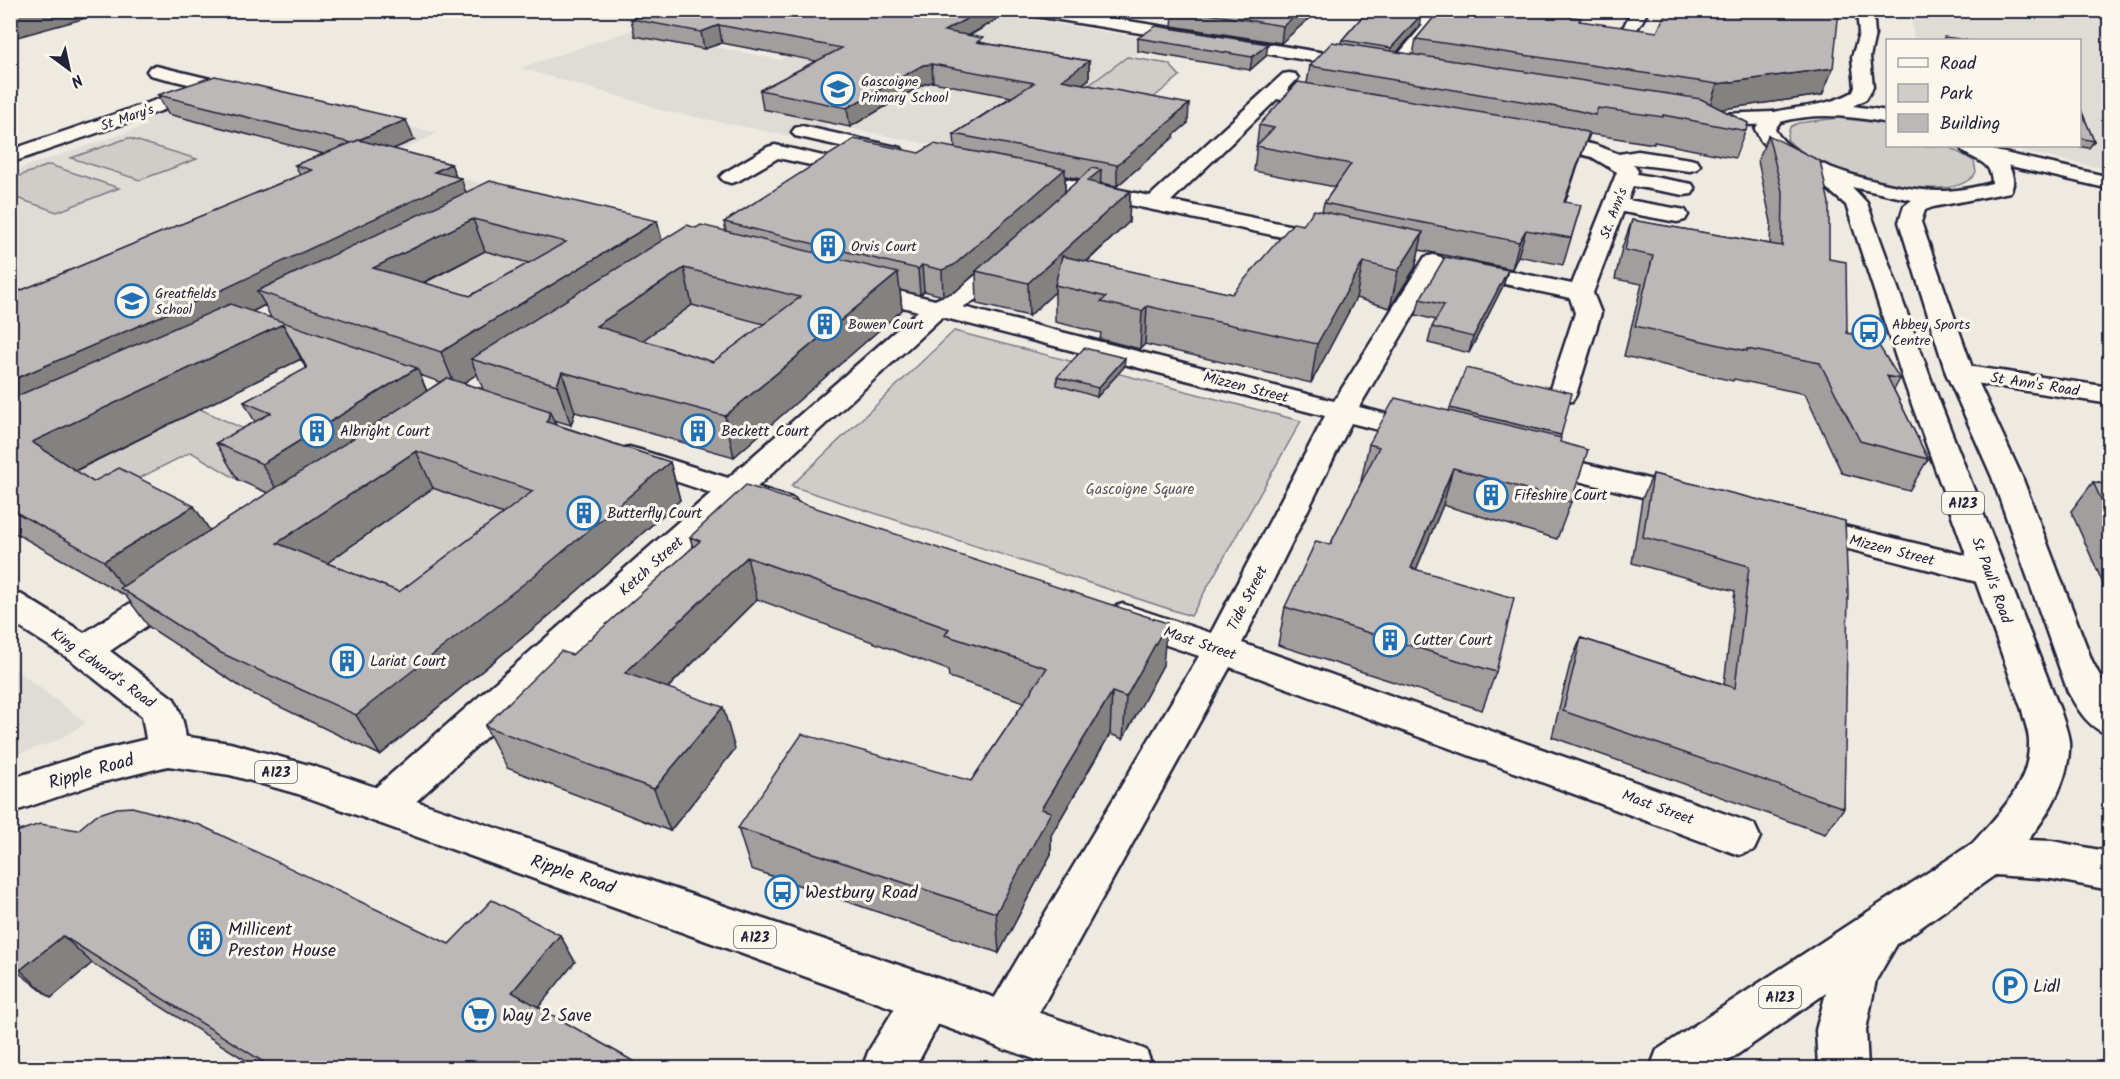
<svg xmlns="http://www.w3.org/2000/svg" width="2120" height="1079" viewBox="0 0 2120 1079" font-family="Kalam,sans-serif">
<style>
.built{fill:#dfdbd5}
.green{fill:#d0cdc9;stroke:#797882;stroke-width:1.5}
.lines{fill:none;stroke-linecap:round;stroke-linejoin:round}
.minor-casing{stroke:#22223b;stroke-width:5}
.major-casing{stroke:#22223b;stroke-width:5}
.minor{fill:#fbf7ec;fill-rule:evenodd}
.major{fill:#fbf7ec;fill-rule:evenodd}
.wall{fill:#a29e9e;stroke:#22223b;stroke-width:1.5;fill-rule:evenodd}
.shaded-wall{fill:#848181;stroke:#22223b;stroke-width:1.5}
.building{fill:#bcb8b8;stroke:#22223b;stroke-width:1.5;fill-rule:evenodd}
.labels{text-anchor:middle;stroke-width:6;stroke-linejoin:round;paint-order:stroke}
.far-poi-label{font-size:14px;fill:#22223b;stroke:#fbf7ec;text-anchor:start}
.far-street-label{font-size:14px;fill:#22223b;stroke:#fbf7ec}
.shield{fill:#fbf7ec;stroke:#636270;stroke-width:1.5}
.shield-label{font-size:14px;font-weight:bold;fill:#22223b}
.street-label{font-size:15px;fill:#22223b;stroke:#fbf7ec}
.poi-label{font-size:15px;fill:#22223b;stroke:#fbf7ec;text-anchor:start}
.park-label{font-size:15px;fill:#565566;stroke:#fbf7ec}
.near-street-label{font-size:18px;fill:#22223b;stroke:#fbf7ec}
.near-poi-label{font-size:18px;fill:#22223b;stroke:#fbf7ec;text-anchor:start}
</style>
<rect width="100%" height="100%" fill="#eeeae2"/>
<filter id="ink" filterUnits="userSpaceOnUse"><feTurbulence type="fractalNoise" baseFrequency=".0167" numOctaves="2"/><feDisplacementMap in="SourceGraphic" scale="12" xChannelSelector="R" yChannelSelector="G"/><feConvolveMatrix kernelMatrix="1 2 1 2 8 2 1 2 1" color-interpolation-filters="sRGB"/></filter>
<g filter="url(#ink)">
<!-- built -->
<path class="built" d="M2100,10l9,7v152l-81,-16 -20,-7h72v-106h-166l-3,-29z
M883,11h96l176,29 -103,74 -95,36 -129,-26 -24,15 -154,-31 3,-2 -133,-38 112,-38 148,30z
M233,87l205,46 -49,23 109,33 -487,224 -1,-241 139,-47 -10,-4z
M10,666h1l75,57 -30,18 -45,15z"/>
<!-- green -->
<path class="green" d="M1127,57l42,7 11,12 -31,25 -76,-4z
M1838,118l49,6 1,22h59l27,15 2,11c-21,40 -166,-3 -189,-33l3,-12 8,-4z
M128,138l69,21 -57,21 -69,-22z
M49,165h1l69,23 -62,24 -46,-16v-17z
M485,251l91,24 -93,56 -96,-30z
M692,305l113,29 -83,67 -114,-36z
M954,331l347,90 -110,195 -400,-130z
M200,409l90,41 -52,30 -47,-28 -99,50 -43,-18z
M433,488l115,41 -129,102 -119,-49z"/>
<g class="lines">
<defs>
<path id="minor" d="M1022,10h39l301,49 6,1 3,4 -3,4 -6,1 -333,-54z
M1386,10c15,3 32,7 47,7 14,0 39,-8 50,5 -9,9 -31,1 -44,4l-39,48h-12l-3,-4 38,-45 -46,-6 -8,-5 3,-4z
M1632,10h16c-14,31 -29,40 -63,32l-2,-4 8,-5h25l8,-7z
M156,66l67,16 3,4 -3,4h-10l-3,4 -200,69v-13l187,-64 -47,-11 -3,-4 3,-4z
M1289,73l6,1 3,4 -11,12 50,9 2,4 -2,4 -7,2 -53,-10 -106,102 166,34 4,5 -4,5 -8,2 -308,-65 -7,-2 -4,-4 4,-4 7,-2 129,26 133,-122z
M1694,111l25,3 54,-2 7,2 3,4 -3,4 -7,2 -54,2 -32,-5 -3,-4 3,-4z
M802,126l99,22 3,4 -3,4 -7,2 -99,-22 -3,-4 3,-4z
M1541,133l54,12 24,9 19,-3 52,8 7,2 3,4 -3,4 -7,2 -57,-7 5,7 -1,3 55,10 3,5 -3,5 -8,1 -51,-9 -5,14 57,10 3,5 -3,5 -8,2 -54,-10 -30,81 8,20 -25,82 -4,6 -10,2 -10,-2 -4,-6 27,-82 -5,-15 -117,-25 -3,-5 3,-5 9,-2 110,23 45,-112 -25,-15 -58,-14 -3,-4 3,-4z
M775,145l61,14 3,4 -3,4 -7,2 -51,-11 -40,23 -7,2 -7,-2 -4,-4 4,-4 44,-26z
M1987,149l123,28v12l-130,-30 -3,-4 3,-4z
M1009,252l8,2 4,5 -4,5 -32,30 -22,13 371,94 91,-144 8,-2 8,2 4,5 -86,145 77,20 5,6 -5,6 -10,3 -75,-19 -109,220 512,181 6,13 -6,13 -15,5 -509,-188 -208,376 -17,7 -17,-7 -7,-17 7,-17 211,-353 -89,-30 -5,-9 5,-9 13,-4 88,29 114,-217 -383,-99 -185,170 37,12 5,7 -5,7 -11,3 -43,-13 -343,316 -15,5 -15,-5 -6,-12 6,-12 344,-302 -93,-31 -4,-6 4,-6 11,-3 11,3 88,28 190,-167 -70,-18 -3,-5 3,-5 9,-2 78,19 24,-11 42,-35z
M1960,365l150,22v17l-160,-25 -4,-6 4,-6z
M1537,452l165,40 5,7 -5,7 -11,3 -165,-41 -4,-7 4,-7z
M1802,516l187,45 12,4 5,8 -5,8 -12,4 -199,-51 -4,-7 4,-7z
M177,577l12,4 5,8 -5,8 -79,54 64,48c9,17 17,44 8,62l-14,5 -14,-5 -6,-11 -6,-34 -71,-56 -61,-39v-29l12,3 62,38 81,-52z
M928,975l17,7 7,16 -37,70h-53l7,-18 42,-68z"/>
<path id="major" d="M1857,10h16l2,24 -5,23 3,30 -7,12 -13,7 35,5v12c-36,-7 -73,-11 -108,-1l-5,7c15,37 133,64 171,62 15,-1 31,-4 46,-8 0,-27 -24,-21 -33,-37 8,0 18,-2 25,0 17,4 37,29 26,46l-77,15 -8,3 -4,12 53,151 48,104 70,184 18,34v40c-22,-7 -31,-24 -42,-43l-76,-215 -46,-104 -47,-151 5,-16 8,-6 -60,-13 15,16 66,182 127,325c3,10 8,21 9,32 2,35 -20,72 -41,98l24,1 58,11v38l-58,-11 -57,-4 -98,69 -21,36 -10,50 2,38h-50l-2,-38 10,-37 -108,75h-68l7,-18 316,-207c26,-30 57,-58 56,-101 0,-10 -5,-22 -7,-32l-117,-325 -59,-180 -29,-25 -44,-26 -12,-13 -6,-12 11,-15c29,-8 61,-7 87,-22l2,-5 -3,-30 7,-23z
M168,734l62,9 86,24 812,276 18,7 7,18h-94l-761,-274 -68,-19 -62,-9 -73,18 -85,29v-34l83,-27z"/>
</defs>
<!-- minor casing -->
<use href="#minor" class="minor-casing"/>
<!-- major casing -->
<use href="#major" class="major-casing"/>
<!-- minor -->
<use href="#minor" class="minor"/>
<!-- major -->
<use href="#major" class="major"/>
</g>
<!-- wall -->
<path class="wall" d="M651,10h362l-44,26 14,7 106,18v18l-6,5 105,39 -14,12v2l-57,49 -17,-3v1l30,7 -1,31 -42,40 145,32 71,-69 19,-14 2,-8 11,-16 -81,-16 5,-46 48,-42 3,-17 31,-23 1,-3 26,-30h152l313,58 -11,27 -102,14 28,14 -13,35 -81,-16v2l-64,-10 -3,8h-1l-21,61 16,2 -18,60 -45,-9 -6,13 -93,-19 -4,18 -25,40 -34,-10 -45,85 -166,-39 -5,5 -40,-10 1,-6 -46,-11v-30l-26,24 -52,-12 -1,-31 -20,18 -13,5 -19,-5 -4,4 -20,-5 2,20 -168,147 -159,-45 -4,13 -17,-5 1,4 115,38 10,38 -129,114 -171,141 -133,-64 -98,-64 -23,-31 -116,-66v-235l290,-120 -5,-10 29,-11 -156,-40 -10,-19 256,45 -21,9 58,15 5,13 10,15 191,29 5,20 34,-13 30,3 -2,-9 195,-69 36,-5 -1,-14 57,-37 -78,-15 -9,2 -74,43 -87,-18 -3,-19 56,-29 -94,-18 -18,6 -69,-13 -4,-17zM1398,11l39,3 -21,25 -3,16 -16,-3 22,-25zM1065,176l15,3 -15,13zM485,251l44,12 -59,33 -46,-13zM265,305l6,13 -19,-6zM692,305l72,19 -51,38 -70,-22zM301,359l5,10 -62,33 11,20 -39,21 22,37 30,13 -58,38 -117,-49 -18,-11zM477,374l6,15 -20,-6zM420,375l20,7 -13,9zM433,488l70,26 -104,78 -72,-29z
M1155,10h164l-38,33 -109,-17 1,-12z
M1138,38l128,18 -16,14 -112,-19z
M2079,105l15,36 -5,7 -14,-2h4z
M1768,135l61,124 18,74 53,46 -6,11 34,69 -19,32 -67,-18 -37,-79 -71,-15 -1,2 -109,-25 18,-72 -27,-5 7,-31 10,-28 138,24 1,-22 -13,-61z
M1508,270l-5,16 -34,67 -41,-10 4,-16 4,-7 -20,-5 4,-16z
M1124,367l-27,30 -40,-12v-8z
M1450,408l111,27 -1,3v4l11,60 -14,37 -114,-34 -27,65 80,102 -14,38 -204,-65 7,-38 45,-62 32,-64h-1l8,-37 80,-33z
M1653,474l192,47 -1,287 -19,26 -273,-97 18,-73 11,-26 143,46 11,-93 -103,-28 10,-64z
M2093,482l16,3v112l-38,-86z
M690,537l473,128 -40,74 -13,-5 -59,101v19l-52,99 -248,-84 -13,-41 233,-47 53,-79 -75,-25 -1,-7 -191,-71 -89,89 67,61 -65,82 -163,-63 -22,-42 87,-71 121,-107z
M10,838l439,106 111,-9 15,27 -37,45 107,61h-387l-166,-105 -41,35 -41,-32z"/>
<!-- shaded-wall -->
<path class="shaded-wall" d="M10,10h105l-105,29z
M983,10h30l-68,39 -1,-18z
M1302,10h17l-38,33 2,-17z
M1435,10h16l-1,2 -16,3z
M1421,15l-2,12 -30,34 2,-13z
M719,25l3,18 -18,6 -3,-17z
M1268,44l-2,12 -16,14 2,-13z
M1089,61v18l-27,20v-19z
M932,64l1,18 -9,2 -74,43 -3,-19 76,-43z
M1833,68l-11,27 -114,16 9,-27z
M1189,104l-1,19 -14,12v2l-57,49v-21z
M406,120l8,20 -54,23 -8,-20z
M1589,133l-8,24 -25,71 8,-26z
M451,164l6,16 4,-2 9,27 -213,86 8,14 -28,14 -227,102v-40z
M1065,169v24l-89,78v2l-20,18 -13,5 -1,-26z
M1101,170l-1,30 -13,-19z
M1130,191l-1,31 -69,64 -5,-1v7l-26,24 -1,-33z
M473,219l12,32 -98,50 -14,-33z
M657,221l8,33 -194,105 6,15 -21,14 -15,-36z
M1526,230l-8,26 -6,13 7,-27z
M1423,232l-8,36 -25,40 8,-37z
M1363,262l-7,36 -45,85 6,-39z
M922,265l2,26 -4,4 -2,-26z
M684,268l8,37 -84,60 -12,-39z
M1508,270l-5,16 -34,67 4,-16z
M898,273l4,37 -168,147 -9,-41z
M1147,306l-2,38 -5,5 2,-38z
M283,324l18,35 -243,120 -26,-37z
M1125,358l-1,9 -27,30 1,-9z
M417,368l15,36 -149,97 -21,-37z
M562,372l13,40 -4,13 -14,-40z
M550,411l14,37 -17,-26z
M416,451l17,37 -133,94 -23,-39z
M670,462l10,38 -129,114 -171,141 -24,-40z
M1453,468l-10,37 -42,101 10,-38z
M194,506l24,37 -91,50 -23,-32z
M747,557l10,42 -117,116 -15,-42z
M1167,623l-4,42 -40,74 3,-42z
M1112,692l-2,42 -59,101v19l-52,99 -3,-40 45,-104z
M723,707l12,42 -65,82 -16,-42z
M560,935l15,27 -46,57 -17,-27z
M63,936l29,27 -41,35 -31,-28z"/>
<!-- building -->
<path class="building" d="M651,10h332l-39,21 39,7 -6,4 112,19 -27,19 127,24 -16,13h2l-58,48 -163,-31 80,-51 -102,-19 -9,1 -76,43 -87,-18 82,-42 -123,-23 -18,7 -70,-13z
M1185,10h117l-19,16z
M1368,10h24l29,5 -30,33 -49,-8z
M1440,10h80l61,8 -2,3 78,11 10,-22h172l-6,58 -116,16 -301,-45z
M1156,26l112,18 -16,13 -114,-19z
M1944,37l23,3h-23z
M1332,42l369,57 47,24 -2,8 -83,-16v2l-65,-9 -3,7 -20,-5 -265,-44z
M215,76l191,44 -55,23 -193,-48z
M1298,82l276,46 15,5 -25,69 17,3 -10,33 -45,-8 -7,12 -195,-39 27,-39 -95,-18 18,-18 -15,-3z
M2079,105l15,36 -15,-3z
M1768,135l52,26 9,42v56l17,3 1,71 27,5 26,41 -13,-3 41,83 -68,-18 -40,-78 -73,-14v2l-112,-25 18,-70 -28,-6 7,-30 150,26 1,-51z
M854,139l65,14 15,-9 131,25 -111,96 -12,5 -20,-5 -4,4 -194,-47z
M359,140l92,24 -17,8 27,6 -239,112 -212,91v-86l302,-125 -17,-5z
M1092,168l9,2 -14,11 43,10 -102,92 -52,-12z
M490,181l167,40 -216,131 -184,-61zM473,219l93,23 -96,54 -97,-28z
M1314,210l109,22 -25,39 -35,-9 -46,82 -170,-38 -5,5 -41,-9 5,-5 -51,-12 7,-29 170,38 61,-71 10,2z
M687,225l9,3 5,-3 197,48 -173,143 -163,-44 -5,13 -86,-26zM684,268l116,29 -87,65 -117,-36z
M1445,257l63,13 -35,67 -41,-10 12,-22 -24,-6z
M230,304l187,64 -155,96 -46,-21 55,-30 -27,-11 63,-34 -24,-44 -251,118 61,40 26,-14 75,38 -90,55 -94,-52v-110z
M1084,348l41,10 -27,30 -41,-11z
M1466,368l106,25 -11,42 -111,-27z
M447,378l103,33 -3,11 123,40 -135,113 -179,140 -137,-63 -99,-64zM416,451l117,40 -134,101 -122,-49z
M1395,398l166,40 -1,4 28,8 -17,52 -118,-34 -42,100 103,30 -18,74 -211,-65 31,-66 14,4 49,-98 -10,-3z
M1653,474l192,47 3,71 -4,216 -281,-97 18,-73 154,50 14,-122 -106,-29z
M2093,482l16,3v32z
M746,485l421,138 -41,74 -14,-5 -71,117 10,3 -55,101 -258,-85 64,-94 169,47 76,-113 -102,-33 4,-6 -202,-72 -122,116 98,34 -69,82 -169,-63 76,-75 11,4 128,-114 -10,-4z
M132,807l68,18 249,119 43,-44 68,35 -48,57 133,76h-372l-210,-132 -43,34 -10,-7v-125l9,-7 21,-7 38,6 18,-15 21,-7z"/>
</g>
<!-- icons -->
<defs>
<symbol id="school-ring" viewBox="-11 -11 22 22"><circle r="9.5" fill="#fbf7ec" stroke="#1f6fb2" stroke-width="1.5"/><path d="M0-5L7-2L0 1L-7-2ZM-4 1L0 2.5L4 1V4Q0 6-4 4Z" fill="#1f6fb2"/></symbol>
<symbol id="building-ring" viewBox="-11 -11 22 22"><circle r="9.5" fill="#fbf7ec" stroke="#1f6fb2" stroke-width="1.5"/><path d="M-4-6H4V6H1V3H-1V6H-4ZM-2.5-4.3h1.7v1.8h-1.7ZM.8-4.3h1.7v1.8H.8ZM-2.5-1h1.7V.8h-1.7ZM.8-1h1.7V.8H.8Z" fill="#1f6fb2"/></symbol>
<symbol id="bus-ring" viewBox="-11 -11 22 22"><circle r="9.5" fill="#fbf7ec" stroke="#1f6fb2" stroke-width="1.5"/><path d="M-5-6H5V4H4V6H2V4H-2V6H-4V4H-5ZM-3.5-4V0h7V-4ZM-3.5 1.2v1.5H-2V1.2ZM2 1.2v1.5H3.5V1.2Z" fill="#1f6fb2"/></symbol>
<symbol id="parking-ring" viewBox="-11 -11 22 22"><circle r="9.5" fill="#fbf7ec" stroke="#1f6fb2" stroke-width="1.5"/><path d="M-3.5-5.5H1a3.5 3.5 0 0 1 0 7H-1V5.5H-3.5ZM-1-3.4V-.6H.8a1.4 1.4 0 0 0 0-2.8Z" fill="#1f6fb2"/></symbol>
<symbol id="supermarket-ring" viewBox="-11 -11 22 22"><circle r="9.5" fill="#fbf7ec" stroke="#1f6fb2" stroke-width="1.5"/><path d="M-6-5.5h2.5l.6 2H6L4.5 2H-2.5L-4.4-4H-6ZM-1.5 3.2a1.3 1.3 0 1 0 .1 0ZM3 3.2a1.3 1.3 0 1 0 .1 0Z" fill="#1f6fb2"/></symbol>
</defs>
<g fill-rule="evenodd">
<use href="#school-ring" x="819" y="70" width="38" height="38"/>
<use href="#building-ring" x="809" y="227" width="38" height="38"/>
<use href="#school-ring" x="113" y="282" width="38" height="38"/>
<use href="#building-ring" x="806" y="305" width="38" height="38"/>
<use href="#bus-ring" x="1850" y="313" width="38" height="38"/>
<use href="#building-ring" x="298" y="412" width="38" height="38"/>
<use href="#building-ring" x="679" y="412" width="38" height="38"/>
<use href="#building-ring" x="1472" y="476" width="38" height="38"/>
<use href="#building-ring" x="565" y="494" width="38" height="38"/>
<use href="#building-ring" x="1371" y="621" width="38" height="38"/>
<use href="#building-ring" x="328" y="642" width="38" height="38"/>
<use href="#bus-ring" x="763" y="873" width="38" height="38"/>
<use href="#building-ring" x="186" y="920" width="38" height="38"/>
<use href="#parking-ring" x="1991" y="967" width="38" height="38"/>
<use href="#supermarket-ring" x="460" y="996" width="38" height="38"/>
</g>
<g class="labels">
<!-- far-poi labels -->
<g class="far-poi-label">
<text x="861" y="86">Gascoigne<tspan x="861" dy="16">Primary School</tspan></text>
<text x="851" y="251">Orvis Court</text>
<text x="155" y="298">Greatfields<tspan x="155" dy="16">School</tspan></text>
<text x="848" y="329">Bowen Court</text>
<text x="1892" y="329">Abbey Sports<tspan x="1892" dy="16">Centre</tspan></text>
</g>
<!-- far-street labels -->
<g class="far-street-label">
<text transform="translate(127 117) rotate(-19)" y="5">St Mary's</text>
<text transform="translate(1613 213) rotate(-69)" y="5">St. Ann's</text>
</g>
<!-- shield labels -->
<g class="shield">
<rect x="1942" y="492" width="42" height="22" rx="4.5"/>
<rect x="255" y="761" width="42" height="22" rx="4.5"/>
<rect x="734" y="926" width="42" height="22" rx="4.5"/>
<rect x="1759" y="986" width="42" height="22" rx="4.5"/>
</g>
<g class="shield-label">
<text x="1963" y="508">A123</text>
<text x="276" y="777">A123</text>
<text x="755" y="942">A123</text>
<text x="1780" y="1002">A123</text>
</g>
<!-- street labels -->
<g class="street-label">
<text transform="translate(2035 384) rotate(9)" y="5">St Ann's Road</text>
<text transform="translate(1246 387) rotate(14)" y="5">Mizzen Street</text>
<text transform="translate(1892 550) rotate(14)" y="5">Mizzen Street</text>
<text transform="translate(651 566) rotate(-42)" y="5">Ketch Street</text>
<text transform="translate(1992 580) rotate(70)" y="5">St Paul's Road</text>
<text transform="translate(1247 598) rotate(-63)" y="5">Tide Street</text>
<text transform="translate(1200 643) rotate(19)" y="5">Mast Street</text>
<text transform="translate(103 668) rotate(36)" y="5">King Edward's Road</text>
<text transform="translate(1658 807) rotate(20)" y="5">Mast Street</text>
</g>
<!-- poi labels -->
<g class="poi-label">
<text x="340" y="436">Albright Court</text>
<text x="721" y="436">Beckett Court</text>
<text x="1514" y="500">Fifeshire Court</text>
<text x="607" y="518">Butterfly Court</text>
<text x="1413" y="645">Cutter Court</text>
<text x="370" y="666">Lariat Court</text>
</g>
<!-- park labels -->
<g class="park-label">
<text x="1140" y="494">Gascoigne Square</text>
</g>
<!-- near-street labels -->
<g class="near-street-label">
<text transform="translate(91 771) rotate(-16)" y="6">Ripple Road</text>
<text transform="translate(573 874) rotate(19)" y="6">Ripple Road</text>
</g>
<!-- near-poi labels -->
<g class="near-poi-label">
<text x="805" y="898">Westbury Road</text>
<text x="228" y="935">Millicent<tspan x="228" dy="21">Preston House</tspan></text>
<text x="2033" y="992">Lidl</text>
<text x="502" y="1021">Way 2 Save</text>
</g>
</g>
<!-- margin -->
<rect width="2120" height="1079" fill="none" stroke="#fbf7ec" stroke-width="36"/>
<rect x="18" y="18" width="2084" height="1043" fill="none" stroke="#22223b" stroke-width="2" filter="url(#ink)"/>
<!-- legend -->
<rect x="1886" y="39" width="195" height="108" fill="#fbf7ec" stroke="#a4a2a5" stroke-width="1.5"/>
<rect x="1898" y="58" width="30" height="9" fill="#fbf7ec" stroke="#a4a2a5" stroke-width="1.5"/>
<text x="1940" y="69" font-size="18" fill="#22223b">Road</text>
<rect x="1898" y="84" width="30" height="18" fill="#d0cdc9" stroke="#a4a2a5" stroke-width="1.5"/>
<text x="1940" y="99" font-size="18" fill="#22223b">Park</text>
<rect x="1898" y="114" width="30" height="18" fill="#bcb8b8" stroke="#a4a2a5" stroke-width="1.5"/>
<text x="1940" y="129" font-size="18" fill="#22223b">Building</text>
<!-- north arrow -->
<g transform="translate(69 69) rotate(147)" stroke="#fbf7ec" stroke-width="4.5" paint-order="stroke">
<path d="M0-4.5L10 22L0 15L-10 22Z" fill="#22223b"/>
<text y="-9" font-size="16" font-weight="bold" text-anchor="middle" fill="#22223b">N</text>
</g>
</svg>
